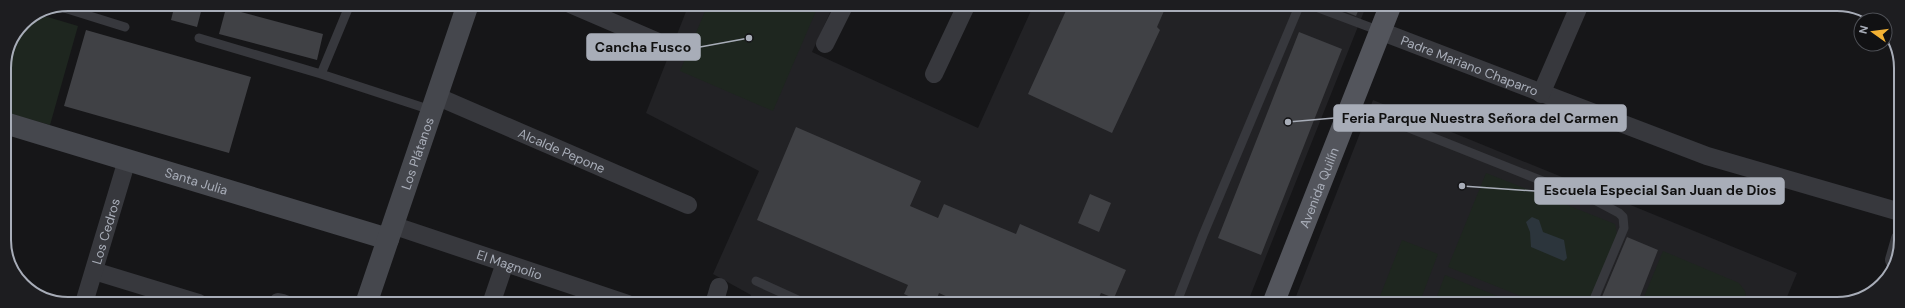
<svg xmlns="http://www.w3.org/2000/svg" width="1905" height="308" viewBox="0 0 1905 308" font-family="'DM Sans',sans-serif">
<style>
.built{fill:#222225}
.green{fill:#1e261f}
.water{fill:#2c353c}
.building{fill:#404145}
.lines{fill:none;stroke-linecap:round;stroke-linejoin:round}
.lane{stroke:#37383d;stroke-width:9}
.street{stroke:#37383d;stroke-width:18}
.secondary{stroke:#45474d;stroke-width:22}
.primary{stroke:#53555c;stroke-width:22}
.labels{text-anchor:middle;stroke-width:3.5;stroke-linejoin:round;paint-order:stroke}
.street-label{font-size:13px;fill:#a8adb8;stroke:#111113}
.rim{fill:none;stroke:#a8adb8;stroke-width:2}
.leader{fill:none;stroke:#a8adb8;stroke-width:1.5}
.callout-dot{fill:#a8adb8;stroke:#111113;stroke-width:1.5}
.callout{fill:#a8adb8;stroke:#a8adb8;stroke-width:1.5}
.callout-label{font-size:14px;text-anchor:middle;font-weight:bold;fill:#111}
</style>
<rect width="100%" height="100%" fill="#161618"/>
<!-- built -->
<path class="built" d="M689,4h145l-22,48 166,76 56,-124h333l-120,300h-499l3,-9 -38,-21 46,-103 -113,-58z
M1373,100l424,173 -13,31h-491z"/>
<!-- green -->
<path class="green" d="M708,4h111l-46,107 -93,-40z
M41,15l37,11 -28,99 -45,-13 -1,-44 19,-45z
M1486,173l129,51 2,10 -28,70h-49l-92,-37z
M1402,240l36,14 -19,50h-42z
M1663,251l76,32 6,8 2,13h-106z
M1445,275l72,29h-83z"/>
<!-- water -->
<path class="water" d="M1532,217l7,3 4,12 21,8 3,18 -3,3 -33,-14 -1,-15 -4,-10z"/>
<!-- building -->
<path class="building" d="M175,4h28l-6,23 -26,-7z
M1069,4h98l-10,23 3,3 -48,103 -84,-39z
M1326,4h35l-5,12z
M226,8l97,26 -6,26 -98,-26z
M86,30l165,47 -22,76 -165,-47z
M1299,32l43,17 -81,206 -43,-17z
M796,127l125,54 -11,25 28,12 6,-14 72,30 4,-10 106,46 -12,28 -13,-5 -5,11h-133l-24,-11 -4,11h-9l-22,-10 4,-9 -151,-65z
M1090,194l21,9 -12,29 -21,-9z
M1627,237l31,13 -21,54h-38z"/>
<g class="lines">
<!-- lane -->
<path class="lane" d="M1308,4l72,27
M61,7l64,20
M199,38l122,36 110,36
M321,74l29,-70
M1351,105l209,83 27,8 32,17 4,4 1,11 -32,76
M756,281l51,23
M1176,304l27,-69 97,-231"/>
<!-- street -->
<g class="street">
<path d="M570,4l86,37"/>
<path id="s1" d="M1380,31l327,125 193,56"/>
<path d="M825,44l20,-40"/>
<path d="M934,74l31,-66 -7,-4"/>
<path d="M1541,94l39,-90"/>
<path id="s2" d="M436,96l252,109"/>
<path id="s3" d="M392,225l236,79"/>
<path d="M1894,260l6,-21"/>
<path d="M94,271l105,32"/>
<path d="M278,302l5,1"/>
<path id="s4" d="M84,303l43,-143"/>
<path d="M491,304l14,-41"/>
<path d="M714,304l5,-17"/>
</g>
<!-- secondary -->
<g class="secondary">
<path id="s5" d="M5,123l383,116"/>
<path id="s6" d="M366,304l102,-300"/>
</g>
<!-- primary -->
<path class="primary" id="s7" d="M1273,304l118,-300"/>
</g>
<g class="labels">
<!-- street labels -->
<g class="street-label">
<text dy="5" stroke="none"><textPath href="#s1" startOffset="96">Padre Mariano Chaparro</textPath></text>
<text dy="5" stroke="none"><textPath href="#s2" startOffset="137">Alcalde Pepone</textPath></text>
<text dy="5" stroke="none"><textPath href="#s6" startOffset="159">Los Plátanos</textPath></text>
<text dy="5" stroke="none"><textPath href="#s5" startOffset="200">Santa Julia</textPath></text>
<text dy="5" stroke="none"><textPath href="#s7" startOffset="125">Avenida Quilín</textPath></text>
<text dy="5" stroke="none"><textPath href="#s4" startOffset="75">Los Cedros</textPath></text>
<text dy="5" stroke="none"><textPath href="#s3" startOffset="124">El Magnolio</textPath></text>
</g>
</g>
<!-- crop -->
<path d="M0 0H1905V308H0ZM68 11H1837A57 57 0 0 1 1894 68V240A57 57 0 0 1 1837 297H68A57 57 0 0 1 11 240V68A57 57 0 0 1 68 11Z" fill="#1d1d20" fill-rule="evenodd"/>
<path class="rim" d="M68 11H1837A57 57 0 0 1 1894 68V240A57 57 0 0 1 1837 297H68A57 57 0 0 1 11 240V68A57 57 0 0 1 68 11Z"/>
<!-- callouts -->
<path class="leader" d="M749 38L700 47M1288 122L1334 118M1462 186L1535 191"/>
<g class="callout-dot">
<circle cx="749" cy="38" r="4"/>
<circle cx="1288" cy="122" r="4"/>
<circle cx="1462" cy="186" r="4"/>
</g>
<g class="callout">
<rect x="587" y="34" width="113" height="26" rx="4"/>
<rect x="1334" y="105" width="292" height="26" rx="4"/>
<rect x="1535" y="178" width="249" height="26" rx="4"/>
</g>
<g class="callout-label">
<text x="643" y="52">Cancha Fusco</text>
<text x="1480" y="123">Feria Parque Nuestra Señora del Carmen</text>
<text x="1660" y="195">Escuela Especial San Juan de Dios</text>
</g>
<!-- north arrow -->
<g transform="translate(1873 32) rotate(284)"><circle r="19" fill="#111113" stroke="#4d4f55"/>
<path d="M0-3L7 15L0 10L-7 15Z" fill="#f2b134"/>
<text y="-6" font-size="11" font-weight="bold" text-anchor="middle" fill="#a8adb8">N</text>
</g>
</svg>
